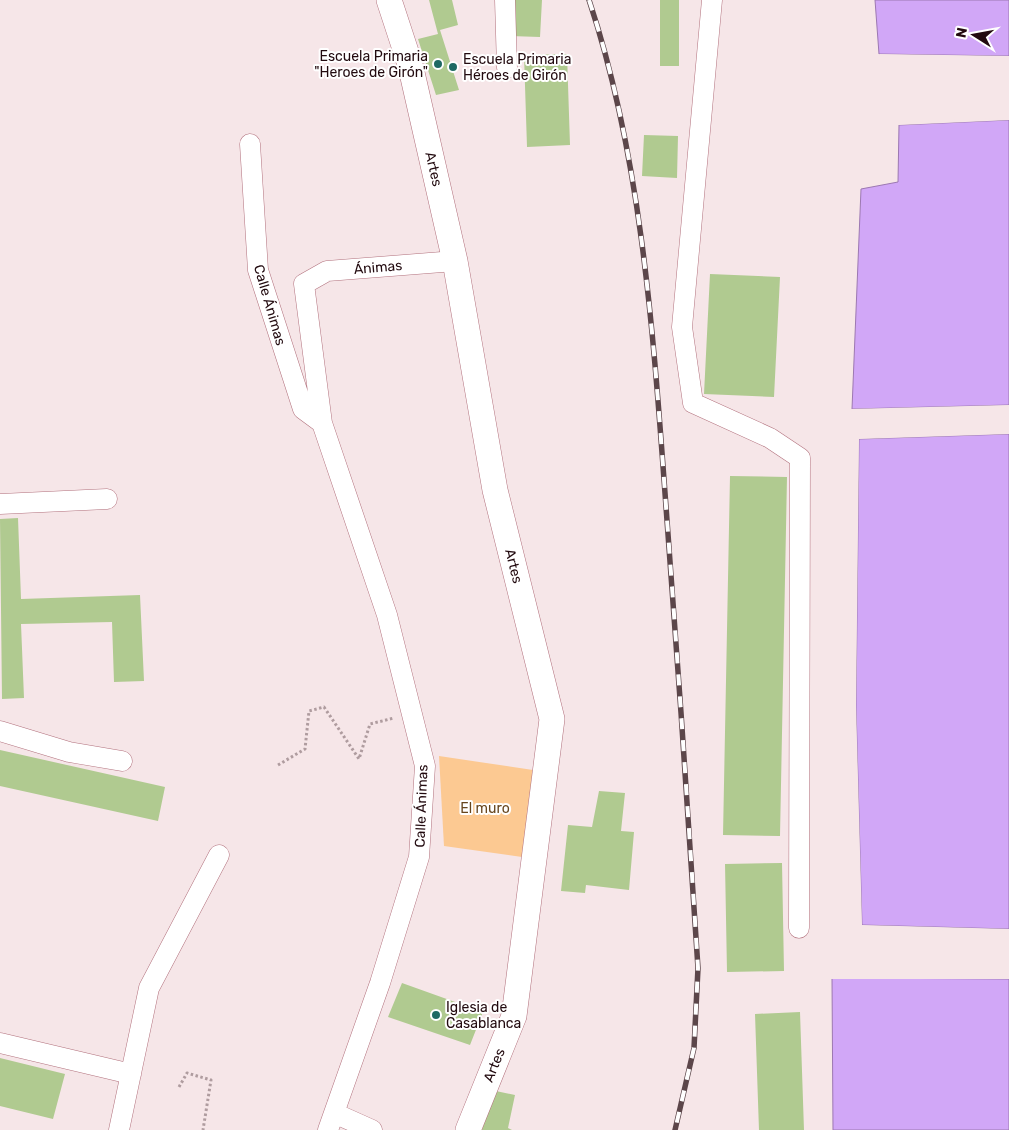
<svg xmlns="http://www.w3.org/2000/svg" width="1009" height="1130" viewBox="0 0 1009 1130" font-family="Rubik,sans-serif">
<style>
.green{fill:#fcc992}
.water{fill:#d1a7f7;stroke:#9c78b1}
.pier{fill:#f6e6e8}
.building{fill:#b0ca90}
.lines{fill:none;stroke-linecap:round;stroke-linejoin:round}
.minor-casing{stroke:#b2717d;stroke-width:21}
.major-casing{stroke:#b2717d;stroke-width:26}
.path{stroke:#af9c9f;stroke-width:3;stroke-dasharray:2.5 2.5;stroke-linecap:butt}
.minor{stroke:#fff;stroke-width:20}
.major{stroke:#fff;stroke-width:25}
.rail-casing{stroke:#5c464a;stroke-width:5.5}
.rail{stroke:#fff;stroke-width:4;stroke-dasharray:11;stroke-linecap:butt}
.poi-dot{fill:#1e6963;stroke:#fff;stroke-width:2}
.labels{text-anchor:middle;stroke-width:4;stroke-linejoin:round;paint-order:stroke}
.poi-label{font-size:14px;fill:#220a0f;stroke:#fff;text-anchor:start}
.street-label{font-size:14px;fill:#220a0f;stroke:#fff}
.park-label{font-size:14px;fill:#67461e;stroke:#fff}
</style>
<rect width="100%" height="100%" fill="#f6e6e8"/>
<!-- green -->
<path class="green" d="M439,756l94,14 -11,87 -78,-11z"/>
<!-- water -->
<path class="water" d="M875,0h134v56l-130,-2z
M1009,120v285l-157,4 9,-220 37,-7 1,-57z
M1009,434v495l-147,-4 -6,-219 3,-267z
M832,978l177,1v151h-176z"/>
<!-- pier -->
<path class="pier" d="M879,54l130,2v2l-129,-1z
M1009,118v2l-110,5 -1,-3z
M1009,405v2l-157,5 -2,-3z
M1009,432v2l-150,5 -3,267 6,219 147,4v3l-148,-4 -7,-222 3,-268z
M832,976l177,1v2h-180z"/>
<!-- building -->
<path class="building" d="M429,0h23l6,25 -18,5 19,60 -23,5 -18,-56 20,-5z
M512,0h30l-2,37 -30,-1z
M660,0h19v66h-19z
M567,54l3,91 -43,2 -3,-92z
M644,135l34,1 -1,42 -35,-2z
M710,274l70,3 -6,120 -70,-3z
M730,476l57,1 -7,359 -57,-1z
M18,518l3,81 119,-4 4,86 -30,1 -2,-60 -91,2 3,74 -22,1 -2,-180z
M0,750l165,37 -7,34 -158,-35z
M599,791l26,2 -4,38 13,1 -5,58 -43,-5 -1,8 -24,-2 7,-66 24,2z
M782,863l2,108 -57,1 -2,-108z
M402,983l81,29 -13,33 -82,-28z
M800,1012l4,118h-45l-4,-116z
M0,1058l65,16 -12,45 -53,-13z
M491,1090l24,5 -7,33 4,2h-30z"/>
<g class="lines">
<defs>
<path id="minor" d="M505,0l2,68
M712,0l-30,327 11,76 77,35 30,20 -1,470
M250,144l8,126 45,139 19,14
M0,504l107,-5
M0,731l69,21 53,9
M0,1043l131,31
M334,1113l38,17
M119,1130l30,-142 70,-133
M328,1130l52,-147 39,-126 6,-91 -38,-151 -65,-192 -18,-139 23,-13 128,-10"/>
<path id="major" d="M389,0l21,64 45,197 40,229 57,229 -38,297 -46,114"/>
</defs>
<!-- minor casing -->
<use href="#minor" class="minor-casing"/>
<!-- major casing -->
<use href="#major" class="major-casing"/>
<!-- path -->
<path class="path" d="M278,765l27,-16 4,-38 15,-4 35,52 11,-35 24,-6
M179,1087l8,-14 24,7 -8,50"/>
<!-- minor -->
<use href="#minor" class="minor"/>
<!-- major -->
<use href="#major" class="major"/>
<defs>
<path id="rail" d="M589,0c52,156 64,330 76,493 12,158 23,317 33,475l-4,80 -19,82"/>
</defs>
<!-- rail casing -->
<use href="#rail" class="rail-casing"/>
<!-- rail -->
<use href="#rail" class="rail"/>
</g>
<!-- markers -->
<g class="poi-dot">
<circle cx="438" cy="64" r="5"/>
<circle cx="453" cy="67" r="5"/>
<circle cx="436" cy="1015" r="5"/>
</g>
<g class="labels">
<!-- poi labels -->
<g class="poi-label">
<text x="428" y="61" text-anchor="end">Escuela Primaria<tspan x="428" dy="16">"Heroes de Girón"</tspan></text>
<text x="463" y="64">Escuela Primaria<tspan x="463" dy="16">Héroes de Girón</tspan></text>
<text x="446" y="1012">Iglesia de<tspan x="446" dy="16">Casablanca</tspan></text>
</g>
<!-- street labels -->
<g class="street-label">
<text transform="translate(434 169) rotate(77)" y="5">Artes</text>
<text transform="translate(378 267) rotate(-5)" y="5">Ánimas</text>
<text transform="translate(270 305) rotate(74)" y="5">Calle Ánimas</text>
<text transform="translate(514 566) rotate(76)" y="5">Artes</text>
<text transform="translate(421 806) rotate(-88)" y="5">Calle Ánimas</text>
<text transform="translate(494 1065) rotate(-68)" y="5">Artes</text>
</g>
<!-- park labels -->
<g class="park-label">
<text x="485" y="813">El muro</text>
</g>
</g>
<!-- north arrow -->
<g transform="translate(974 35) rotate(281)" stroke="#ffffff" stroke-width="4" paint-order="stroke">
<path d="M0-4L9 19L0 12L-9 19Z" fill="#220a0f"/>
<text y="-8" font-size="14" font-weight="bold" text-anchor="middle" fill="#220a0f">N</text>
</g>
</svg>
